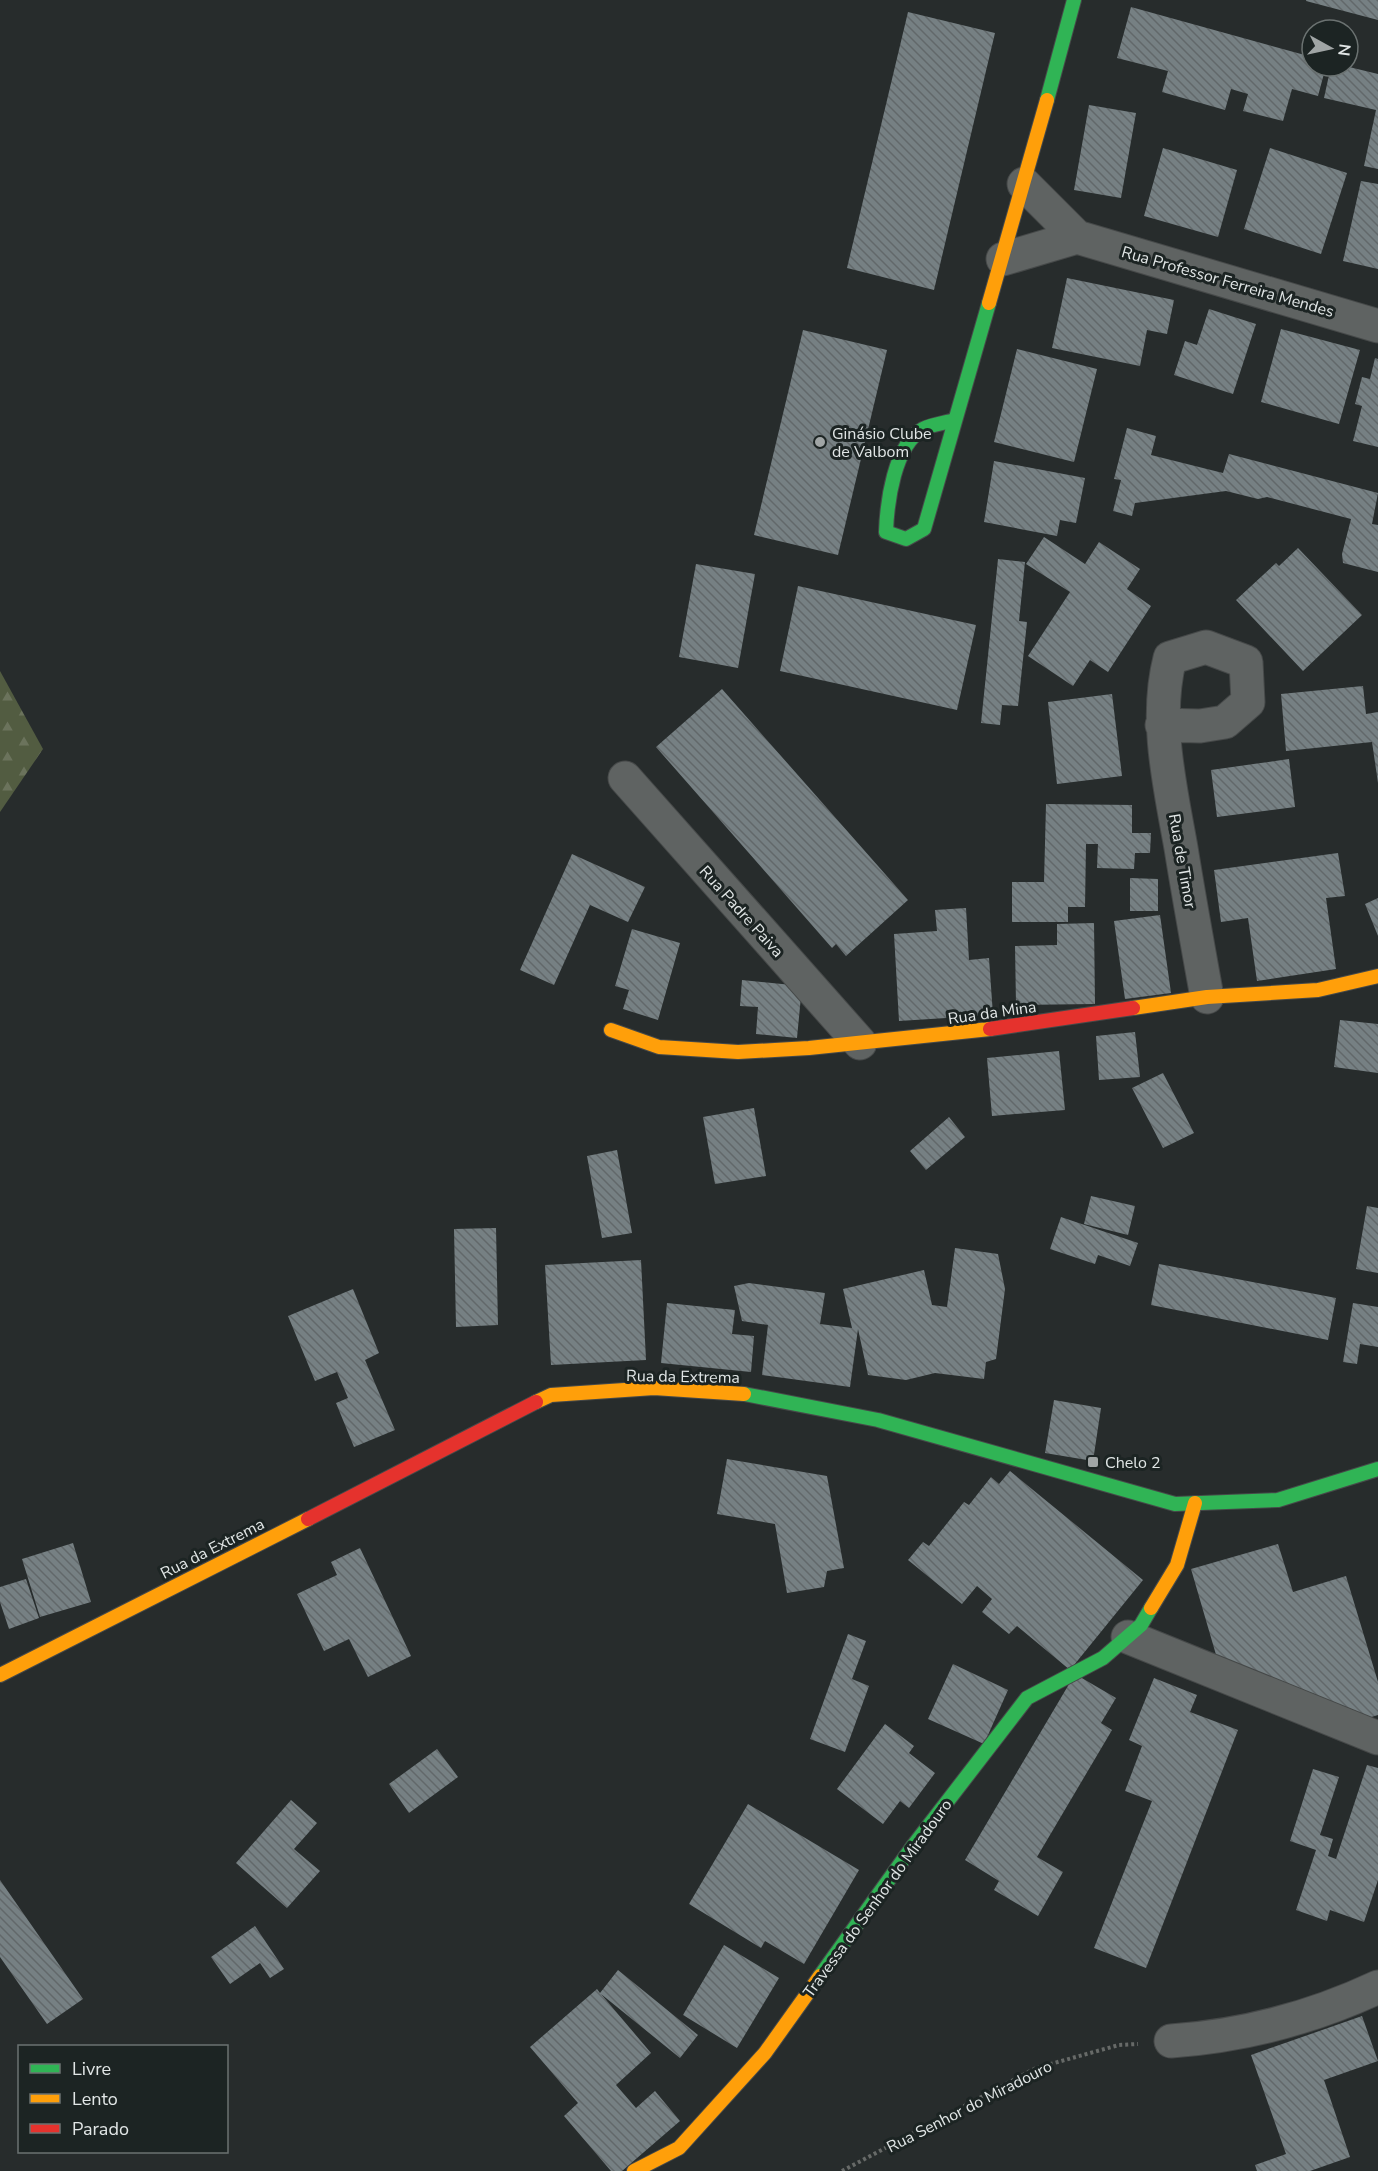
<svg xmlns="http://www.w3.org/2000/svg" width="1378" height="2171" viewBox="0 0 1378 2171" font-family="'Nunito Sans',sans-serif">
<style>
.forest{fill:url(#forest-firs)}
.building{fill:url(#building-back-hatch)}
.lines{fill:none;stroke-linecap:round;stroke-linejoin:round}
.street-casing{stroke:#464949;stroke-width:35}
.fast-casing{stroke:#464949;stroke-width:16}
.slow-casing{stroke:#464949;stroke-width:16}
.jam-casing{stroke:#464949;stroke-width:16}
.path{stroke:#676a68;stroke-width:4;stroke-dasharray:3 3;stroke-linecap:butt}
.street{stroke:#5f6362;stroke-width:33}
.fast{stroke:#30b455;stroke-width:14}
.slow{stroke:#ff9f0a;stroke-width:14}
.jam{stroke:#e5322d;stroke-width:14}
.poi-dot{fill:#a0a5a5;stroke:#1c2423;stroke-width:2}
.labels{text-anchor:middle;stroke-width:6;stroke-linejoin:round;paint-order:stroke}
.street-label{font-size:16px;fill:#e1e6e6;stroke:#1c2423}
.poi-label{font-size:16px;fill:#e1e6e6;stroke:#1c2423;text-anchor:start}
</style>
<defs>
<pattern id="forest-firs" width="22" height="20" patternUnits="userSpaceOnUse" patternTransform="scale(1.5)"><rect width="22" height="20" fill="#525c41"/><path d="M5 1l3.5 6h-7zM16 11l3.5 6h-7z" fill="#6b735c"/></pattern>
<pattern id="building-back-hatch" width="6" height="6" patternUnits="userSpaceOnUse" patternTransform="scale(1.5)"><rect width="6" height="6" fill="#768083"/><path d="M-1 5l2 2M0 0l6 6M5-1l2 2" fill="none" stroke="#62686a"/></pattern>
</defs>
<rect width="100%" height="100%" fill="#272c2c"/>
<!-- forest -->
<path class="forest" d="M0,671l43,78 -43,63z"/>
<!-- building -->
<path class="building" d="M1306,0h72v20l-72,-19z
M1131,7l181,50v9h14l-8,30 -26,-7 -9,32 -40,-10 5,-17 -17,-5 -6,21 -63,-18 6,-21 -51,-13z
M908,12l87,21 -61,257 -87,-22z
M1331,66h14l33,8v95l-14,-3 12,-56 -52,-12z
M1089,105l47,8 -15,85 -47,-8z
M1163,148l74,22 -19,67 -74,-21z
M1270,148l77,25 -26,81 -77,-25z
M1361,181l17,3v85l-35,-8z
M1067,278l107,22 -7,34 -20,-4 -7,36 -88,-18z
M1209,309l47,15 -23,70 -59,-19 11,-34 12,4z
M1281,329l79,21 -21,74 -78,-22z
M803,330l84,20 -49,205 -84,-20z
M1017,349l80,20 -23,93 -80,-20z
M1375,358l3,1v88l-25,-6 9,-35 -7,-2 7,-27 8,2z
M1127,428l29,8 -5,19 72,18 6,-19 149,39 -6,31 6,1v47l-35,-9 -1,-9 9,-35 -84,-22 -9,2 -32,-8 -91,12 -3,13 -19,-5 8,-31 -7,-1z
M994,461l91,17 -9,45 -16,-3 -3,16 -73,-14z
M1044,537l41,27 14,-22 41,27 -13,20 24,17 -43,66 -18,-12 -17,26 -45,-30 42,-64 -44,-28z
M1298,548l64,67 -59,56 -67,-71 40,-37 3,3z
M998,559l27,3 -6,59 8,1 -9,84 -16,-1 -2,20 -19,-2z
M696,564l59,10 -17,94 -59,-11z
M798,586l178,39 -19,85 -177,-39z
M1363,686l3,28 12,-2v71l-6,-41 -86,9 -5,-57z
M722,689l186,211 -62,56 -10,-12 -4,4 -176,-201z
M1112,694l10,82 -65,8 -9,-82z
M1289,759l6,48 -78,10 -6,-47z
M1046,804l86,1v28h19l-1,20h-15l-1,16 -37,-1 1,-24h-12l-1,63h-17v15h-56v-40h32z
M1338,853l7,43 -19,2 10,71 -79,12 -9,-63 -27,4 -7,-52z
M572,854l73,33 -17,35 -38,-17 -36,80 -34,-15z
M1130,878l28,1v32h-28z
M1378,898v38l-13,-32z
M966,908l3,52 20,-2 4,57 -94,6 -5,-87 43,-3 -2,-21z
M1160,915l11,78 -46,6 -11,-78z
M1094,923l1,81 -79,1 -1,-59 42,-1v-21z
M632,929l48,14 -22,77 -35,-11 6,-19 -14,-4z
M742,980l60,6 -5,52 -41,-4 2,-27 -18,-1z
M1340,1020l38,4v49l-44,-6z
M1135,1032l5,45 -41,3 -3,-44z
M1059,1051l6,59 -73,6 -5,-58z
M1163,1073l31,60 -31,15 -31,-60z
M754,1108l12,68 -51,8 -12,-67z
M949,1117l16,20 -39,33 -16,-19z
M617,1150l15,83 -30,5 -15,-82z
M1091,1196l44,10 -7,29 -44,-11z
M1367,1206l11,2v65l-22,-4z
M1061,1217l77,26 -8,23 -32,-11 -3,9 -45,-15z
M496,1228l2,97 -42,2 -2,-98z
M955,1248l43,6 7,35 -9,70 -10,3 -2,17 -49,-6 -29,7 -38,-5 -10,-46 -8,58 -88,-12 6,-50 -26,-4 -8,-35 15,-3 76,10 -5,31 32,4 -9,-39 81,-19 8,35 15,2z
M641,1260l5,100 -95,5 -6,-100z
M1159,1264l177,34 -8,42 -177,-35z
M353,1289l26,64 -14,7 30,70 -41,17 -18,-44 12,-5 -11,-26 -22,9 -27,-65z
M667,1303l68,7 -3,24 22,2 -3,36 -90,-9z
M1353,1303l25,4v40l-18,-3 -3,20 -14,-2z
M1054,1400l47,8 -8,53 -48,-8z
M727,1459l100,17 17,92 -17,3 -3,16 -37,6 -12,-69 -58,-10z
M1010,1471l133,109 -73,90 -53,-44 -8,8 -27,-22 10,-13 -15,-13 -15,18 -54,-44 15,-18 6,4 35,-44 5,3 22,-28 8,7z
M73,1543l18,59 -51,15 -18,-58z
M1278,1544l15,48 53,-16 32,106v33l-23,7 -136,-57 -28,-96z
M360,1548l51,108 -43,21 -19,-38 -25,12 -27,-57 40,-19 -6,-13z
M26,1579l13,39 -30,11 -9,-27v-15z
M848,1634l18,7 -14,38 17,7 -24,66 -35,-13z
M953,1664l55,26 -24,54 -56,-25z
M1075,1674l41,24 -15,25 11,7 -75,127 26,15 -25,44 -44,-26 5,-9 -34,-21z
M1154,1678l43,17 -7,17 48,18 -92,238 -52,-20 58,-147 -27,-10 17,-45 -13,-6z
M885,1724l29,22 -5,7 26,20 -26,35 -9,-7 -17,23 -46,-35z
M437,1749l21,28 -49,36 -20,-29z
M1367,1765l11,3v112l-14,42 -34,-12 -3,11 -31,-11 20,-60 -26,-9 23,-72 26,8 -19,58 13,4 -5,17 8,3z
M291,1800l26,23 -23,26 26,22 -33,37 -51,-45z
M748,1804l111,66 -55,94 -39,-23 -4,7 -72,-44z
M0,1880l83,119 -36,25 -47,-67z
M255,1926l29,43 -14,9 -10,-15 -30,21 -19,-27z
M724,1945l55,33 -42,70 -54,-33z
M618,1970l80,65 -18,23 -79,-64 50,59 -35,32 20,23 19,-17 25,30 -58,50h-11l-47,-55 14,-13 -48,-56 67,-58 3,4z
M1362,2016l16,45 -54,19 26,77 -40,14h-53l-2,-6 31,-11 -35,-99z"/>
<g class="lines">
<defs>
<path id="street" d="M1024,184l53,53 301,89
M1003,259l74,-22
M1162,725l38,1 25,-4 23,-20 -2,-40 -40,-15 -36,11c-16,62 0,128 11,190 8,50 17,99 26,149
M625,778l235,265
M1128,1637l250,101
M1171,2041c71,-5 143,-24 207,-54"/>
<path id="fast" d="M1047,100l27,-100
M955,420c-10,3 -22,4 -32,9 -29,16 -36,74 -37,103l20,7 18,-10 65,-226
M744,1394l134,26 297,84 103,-4 100,-31
M820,1976l93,-130 114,-148 76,-40 38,-33 10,-17"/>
<path id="slow" d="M989,303l58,-203
M1133,1008l74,-11 111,-7 60,-14
M611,1030l48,17 79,5 71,-4 181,-19
M536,1402l15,-7 103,-7 90,6
M1151,1608l26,-43 18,-62
M0,1675l308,-156
M634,2171l45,-23 86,-95 55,-77"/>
<path id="jam" d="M990,1029l143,-21
M308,1519l228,-117"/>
</defs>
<!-- street casing -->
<use href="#street" class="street-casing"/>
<!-- fast casing -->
<use href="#fast" class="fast-casing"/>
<!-- slow casing -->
<use href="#slow" class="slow-casing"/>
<!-- jam casing -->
<use href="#jam" class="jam-casing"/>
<!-- path -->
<path class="path" d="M842,2171l194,-103 83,-23 19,-1"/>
<!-- street -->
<use href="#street" class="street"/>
<!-- fast -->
<use href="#fast" class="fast"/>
<!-- slow -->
<use href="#slow" class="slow"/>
<!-- jam -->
<use href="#jam" class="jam"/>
</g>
<!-- markers -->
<g class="poi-dot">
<circle cx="820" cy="442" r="6"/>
<rect x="1087" y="1456" width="12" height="12" rx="3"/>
</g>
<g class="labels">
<!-- street labels -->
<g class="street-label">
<text transform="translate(1228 281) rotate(16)" y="6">Rua Professor Ferreira Mendes</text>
<text transform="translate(1183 861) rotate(80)" y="6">Rua de Timor</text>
<text transform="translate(742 911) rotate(48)" y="6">Rua Padre Paiva</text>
<text transform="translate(992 1012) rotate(-8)" y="6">Rua da Mina</text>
<text transform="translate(683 1376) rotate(1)" y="6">Rua da Extrema</text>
<text transform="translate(212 1548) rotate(-27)" y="6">Rua da Extrema</text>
<text transform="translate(877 1898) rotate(-54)" y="6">Travessa do Senhor do Miradouro</text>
<text transform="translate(969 2106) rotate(-27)" y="6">Rua Senhor do Miradouro</text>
</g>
<!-- poi labels -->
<g class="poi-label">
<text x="832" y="439">Ginásio Clube<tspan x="832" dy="18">de Valbom</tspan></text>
<text x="1105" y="1468">Chelo 2</text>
</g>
</g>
<!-- legend -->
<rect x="18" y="2045" width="210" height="108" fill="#1c2423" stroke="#6b7271" stroke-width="1.5"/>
<rect x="30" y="2064" width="30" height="9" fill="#30b455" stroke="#6b7271" stroke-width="1.5"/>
<text x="72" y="2075" font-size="18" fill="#e1e6e6">Livre</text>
<rect x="30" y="2094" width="30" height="9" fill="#ff9f0a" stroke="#6b7271" stroke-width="1.5"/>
<text x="72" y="2105" font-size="18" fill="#e1e6e6">Lento</text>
<rect x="30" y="2124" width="30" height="9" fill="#e5322d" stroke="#6b7271" stroke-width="1.5"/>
<text x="72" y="2135" font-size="18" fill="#e1e6e6">Parado</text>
<!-- north arrow -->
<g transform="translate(1330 48) rotate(98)"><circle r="28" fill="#1c2423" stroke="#6b7271" stroke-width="1.5"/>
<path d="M0-4.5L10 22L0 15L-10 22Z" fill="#a0a5a5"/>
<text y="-9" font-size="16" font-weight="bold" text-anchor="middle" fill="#e1e6e6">N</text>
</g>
</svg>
